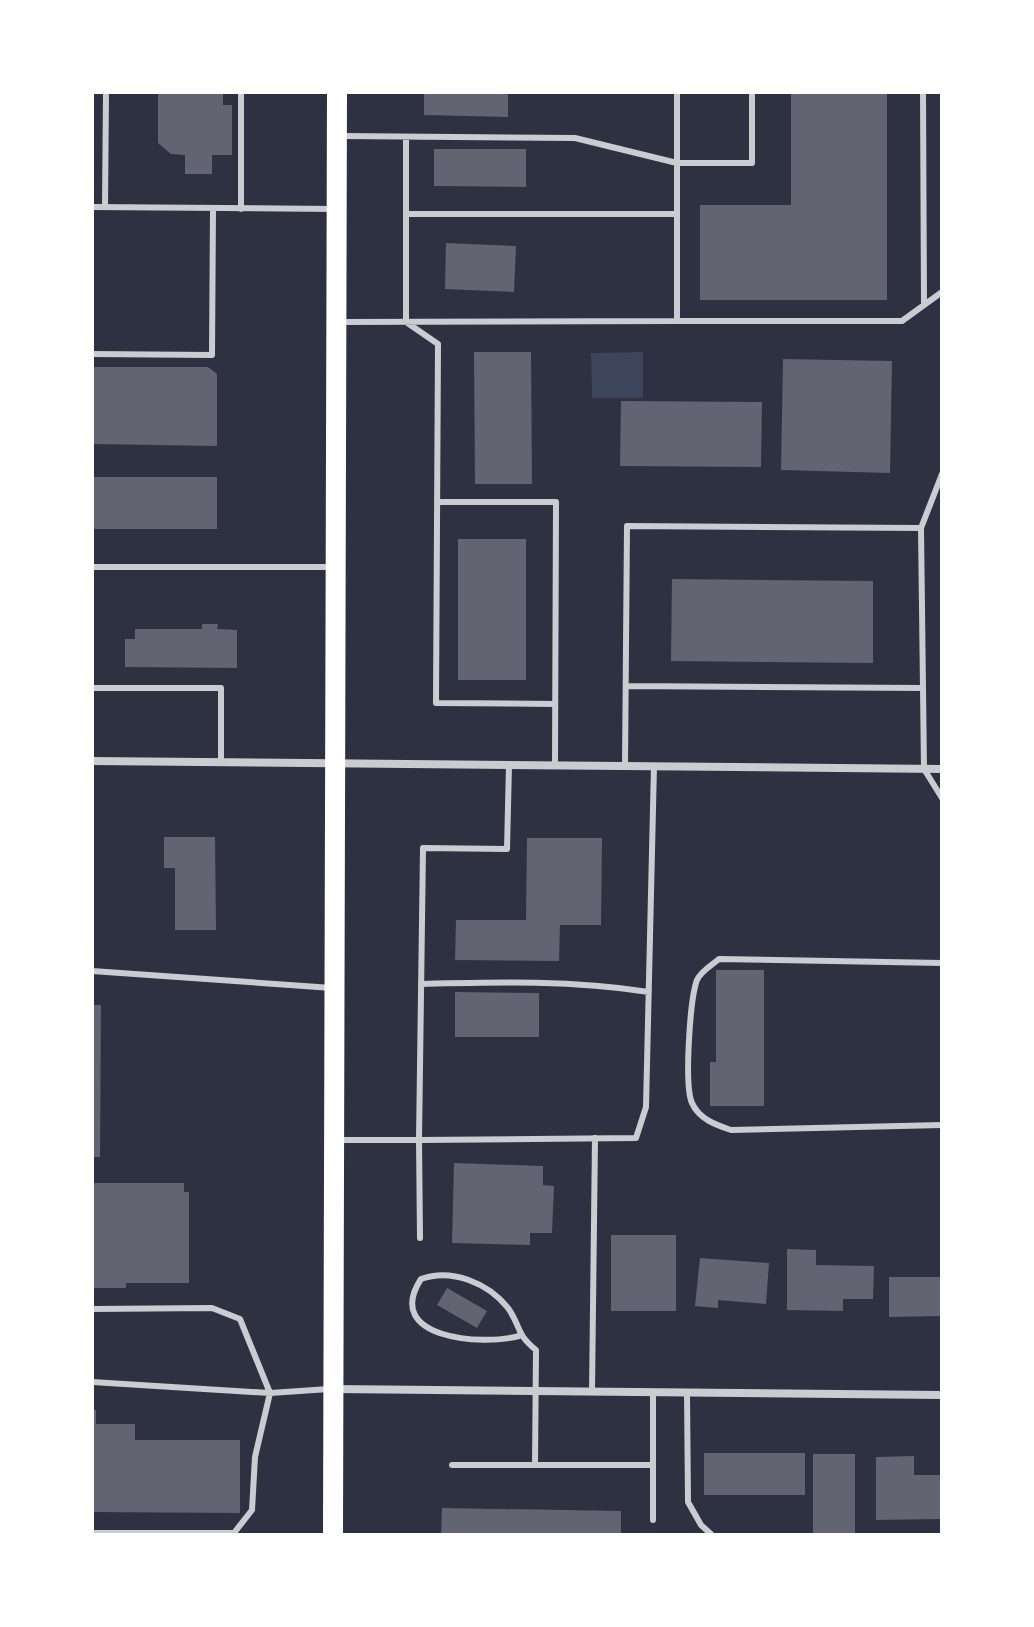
<svg xmlns="http://www.w3.org/2000/svg" width="1034" height="1627" viewBox="0 0 1034 1627" font-family="Ubuntu,sans-serif">
<style>
.green{fill:#3c4559}
.building{fill:#626471}
.lines{fill:none;stroke-linecap:round;stroke-linejoin:round}
.service{stroke:#caccd0;stroke-width:6}
.minor{stroke:#caccd0;stroke-width:8}
.primary{stroke:#fff;stroke-width:20}
</style>
<rect width="100%" height="100%" fill="#2d3142"/>
<!-- green -->
<path class="green" d="M643,352v46h-51l-1,-45z"/>
<!-- building -->
<path class="building" d="M158,92h65v13h9v50h-20v19h-27v-19l-14,-1 -13,-11z
M424,92h84v25l-84,-2z
M791,92h96v208h-187v-95h91z
M434,149h92v38l-92,-1z
M446,243l70,3 -2,46 -69,-3z
M474,352h57l1,132h-57z
M783,359l109,2 -2,112 -109,-3z
M92,367h116l9,7v72l-125,-2z
M621,401l141,1 -1,65 -141,-1z
M92,477h125v52h-125z
M458,539h68v141h-68z
M672,579l201,2v82l-202,-2z
M202,624h16l-1,5 20,1v38l-112,-1v-28h10v-10h67z
M164,837h51l1,93h-41v-62h-11z
M527,838h75l-1,87h-41l-1,36 -104,-1 1,-40h70z
M716,970h48v136h-54v-44h6z
M455,992l84,1v44h-84z
M92,1005h9l-1,152h-8z
M454,1163l89,3v19l11,1 -2,47h-22v12l-78,-2z
M92,1183h92v9h5v91h-63v5h-34z
M611,1235h65v76h-65z
M787,1249l29,1v15l58,1 -1,33h-30v12l-56,-1z
M700,1258l69,5 -3,41 -48,-4v8l-23,-2z
M889,1277h53v39l-53,1z
M447,1288l40,23 -10,17 -40,-23z
M92,1410h4v14h39v16h105v73l-148,-1z
M704,1453h101v42h-101z
M813,1454h42v81h-42z
M914,1456v19h26v44l-64,1v-63z
M442,1508l179,3v24h-180z"/>
<g class="lines">
<!-- service -->
<path class="service" d="M241,92v117
M677,92v229h225l40,-29
M923,92l1,212
M342,136l233,2 102,25h75v-71
M406,137v185l32,22 -2,359 119,1
M92,207l242,2
M105,207l1,-115
M406,214h271
M341,322l336,-1
M92,354l120,1 1,-147
M942,474l-21,54 3,241 18,29
M437,502h119l-1,263
M92,567h240
M626,686l297,2
M92,688h129v74
M625,766l2,-240 294,2
M942,963l-223,-4c-7,6 -18,12 -22,21 -7,19 -13,105 -5,123 7,16 24,22 39,27l211,-5
M92,971l240,17
M421,984c77,-2 152,-4 228,8
M337,1140h82l4,-292 84,1 2,-84
M420,1238l-1,-98 217,-2 10,-31 8,-341
M92,1309l120,-1 28,11 30,74 -15,64 -3,53 -18,23h-142
M519,1336c-36,10 -137,3 -98,-57 31,-11 67,4 87,29 13,18 7,25 28,42l-1,115
M92,1382l178,11 59,-4
M592,1392l3,-254
M687,1392l1,110 13,23 11,10
M653,1393v127
M452,1465h201"/>
<!-- minor -->
<path class="minor" d="M92,761l850,8
M333,1389l609,6"/>
<!-- primary -->
<path class="primary" d="M333,1535l4,-1443"/>
</g>
<!-- border -->
<rect width="1034" height="1627" fill="none" stroke="#ffffff" stroke-width="188"/>
</svg>
